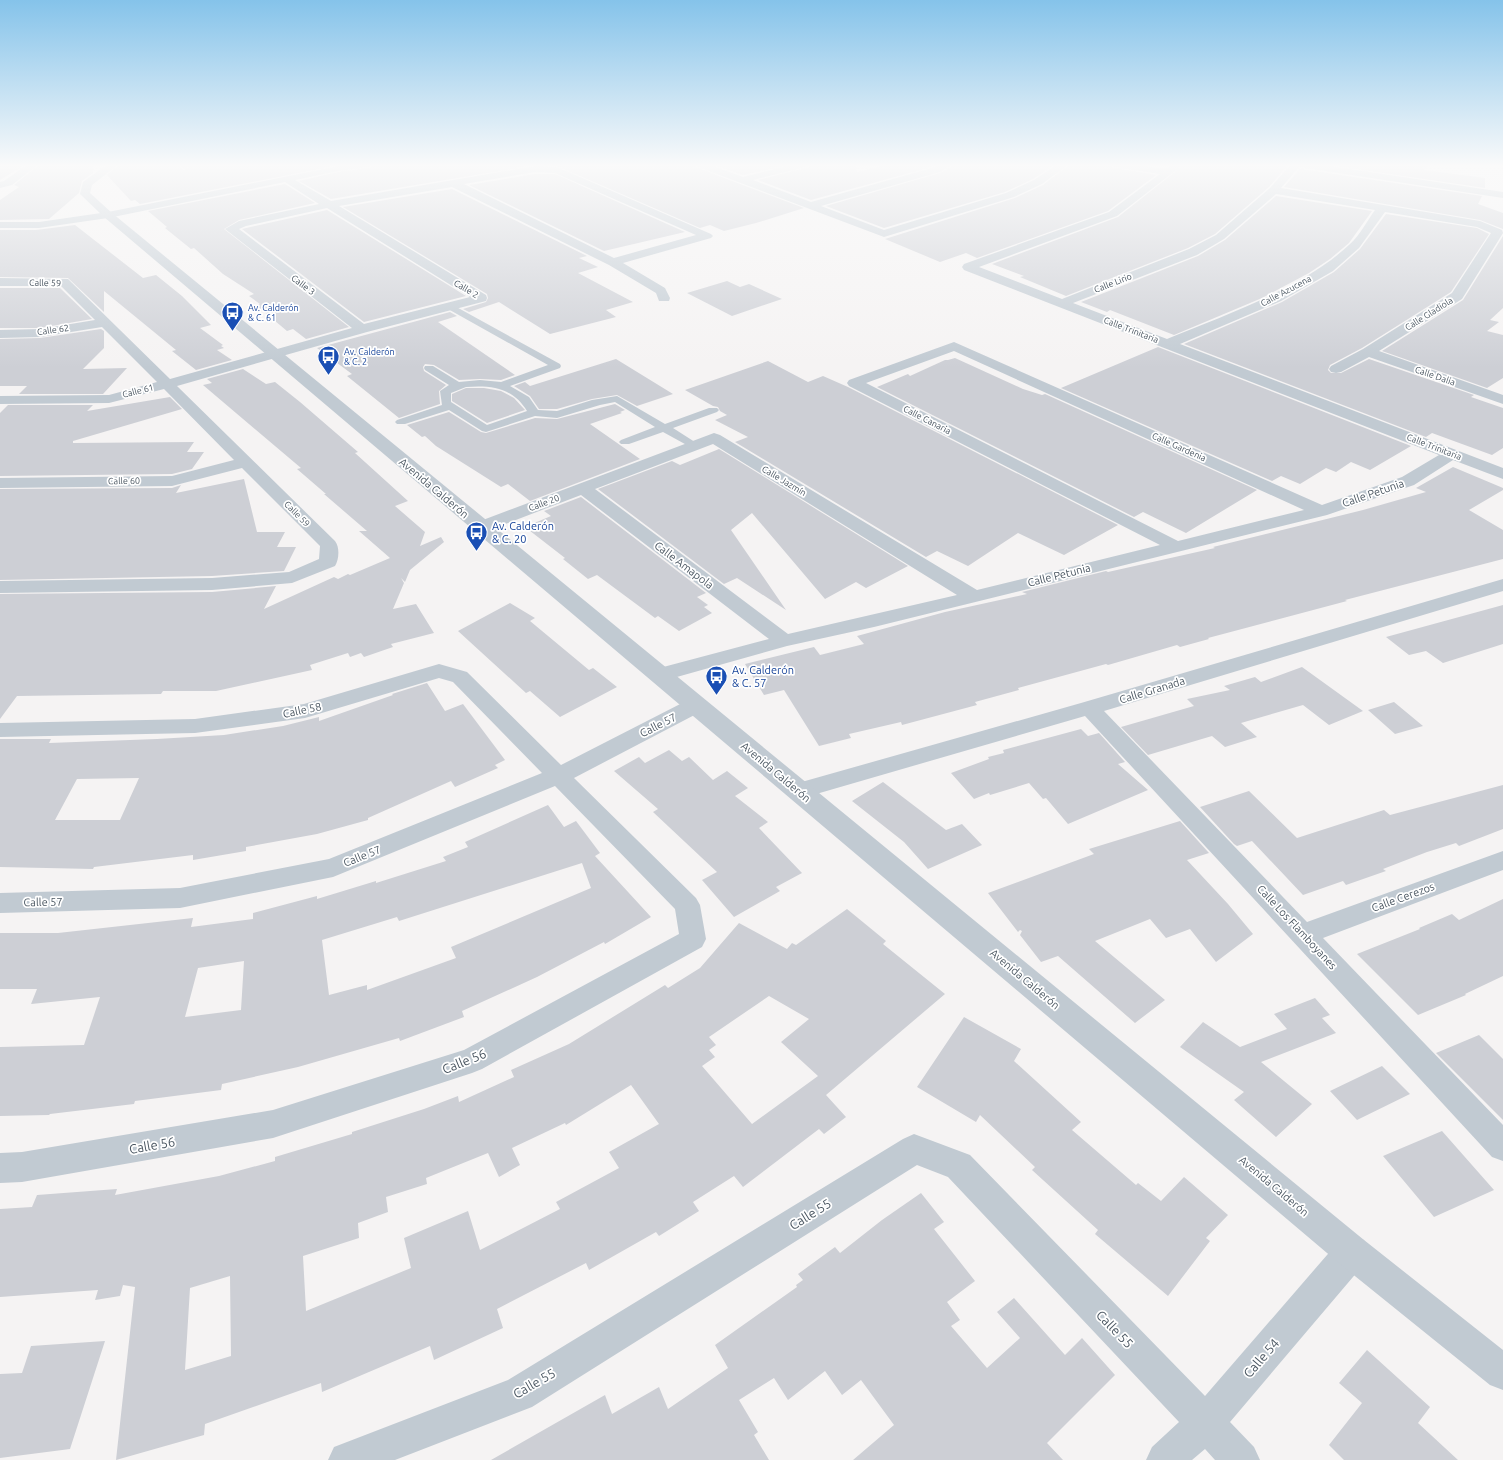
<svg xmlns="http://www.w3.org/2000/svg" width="1503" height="1460" viewBox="0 0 1503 1460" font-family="Ubuntu,sans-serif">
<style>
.building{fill:#cdcfd5;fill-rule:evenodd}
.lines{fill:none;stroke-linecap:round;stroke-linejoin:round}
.service{fill:#c1cad2;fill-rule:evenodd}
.minor{fill:#c1cad2;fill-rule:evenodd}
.tertiary{fill:#c1cad2;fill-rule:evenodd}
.labels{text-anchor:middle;stroke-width:3.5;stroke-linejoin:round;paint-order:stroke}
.far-street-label{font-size:9px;fill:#4a5661;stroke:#fff}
.far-transit-label{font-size:9px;fill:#164399;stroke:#fff;text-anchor:start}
.street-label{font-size:11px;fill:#4a5661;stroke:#fff}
.transit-label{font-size:11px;fill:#164399;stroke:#fff;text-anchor:start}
.near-street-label{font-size:13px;fill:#4a5661;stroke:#fff}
</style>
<rect width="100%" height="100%" fill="#f5f3f3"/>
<!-- building -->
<path class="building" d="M0,164h26l-26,16z
M40,164h54l-1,9 -11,8 -3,12 -30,26 -49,1v-20l19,-13 -5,-2z
M120,164h60l-1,2 5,4 10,-6h150l-204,40 -5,-4 -4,1 -24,-26z
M375,164h319l1,3 109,41 -48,15 -32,8 -14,-6 -10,3 -143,-62 -22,-1 -204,34 -32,-18 39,-9 31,-4z
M711,164h80l-48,11z
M811,164h45l1,8 33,-8h48l-7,3 -120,33 -53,-20 51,-13z
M952,164h104l-23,15 -28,13 -121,36 -58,-22 114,-33 11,-6z
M1070,164h39l6,4 41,7 -48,36 -131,47 -11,-5 -26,9 -55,-23 130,-41 28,-13z
M1185,164h104l-20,23 -54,47 -27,14 -122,48 -46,-19 4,-1 -32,-12 126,-47z
M1323,164h106l-5,6 61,8v10z
M1300,169l182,27 -4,8 25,9v16l-23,-9 -196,-33z
M535,174h20l130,58 -81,19 -135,-66z
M285,184l30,19 -76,17 -15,9 125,98 -43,12 -13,-10 -6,2 -31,-26 4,-1 -11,-8 5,-2 -31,-20 -29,-26 -3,1 -26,-21 2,-1 -19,-16z
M452,189l135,67 -8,2 19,9 -20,6 55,29 -27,8 10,7 -66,17 -51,-32 -30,10 -6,-3 23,-7 2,-4 -1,-4 -144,-87z
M1276,196l96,15 -23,32 -19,16 -21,14 -47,25 -88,37 -64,-25 -3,2 -26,-10 117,-46 27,-16z
M327,210l139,86 -102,26 -122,-93z
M1386,214l91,14 12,6 -38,58 -89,56 -32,17 -2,5 3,3h10l28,-14 105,36 -3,2 32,11v40l-11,7 -60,-22 -6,4 -242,-93 98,-42 52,-30 26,-23z
M75,225l68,53 13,-3 26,21 29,29 -11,3 23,17 -2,1 3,2 -7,2 15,10 -36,10 -24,-19 4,-1 -72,-59v21l-36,-34 -68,-1v-47h36z
M1503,236v72l-13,12 9,2 -12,9 16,4v43l-16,10 -105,-37 81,-51z
M727,281l13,6 9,-3 33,15 -50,17 -45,-23z
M0,288h60l32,31 -52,9h-40z
M450,312l7,4 -19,6 77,53 -14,5 -21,-1 -21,1 -25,-15 -9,-1 -2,3 1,4 22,14 -7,6 1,13 -41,14 -52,-42 5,-2 -35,-26z
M101,329l3,2v17l-21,21 44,-1 -24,26h-84l8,-8h-27v-47l40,-1z
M1158,347l253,99 -41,24 -19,-8 -15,10 -10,-4 -26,16 -19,-8 -9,5 -211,-93z
M955,358l68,31 19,6 3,-1 212,96 -71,43 -43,-21 -9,5 -257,-130 31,-13 2,2 35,-16h3z
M616,359l57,35 -36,12 -20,-11 -25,4 -35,10h-18l-9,-13 -16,-10 11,-4 5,4z
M768,361l40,21 15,-6 25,11 270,138 -54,30 -46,-22 -50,33 -31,-15 -11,6 -191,-115 13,-5 -33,-17 12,-5 -7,-4 -2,-4 -5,-1 -28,-16z
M243,369l23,15 9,-2 25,20 58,50 -3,1 53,48 -13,5 30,26 -5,14 21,-9 3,5 -34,28 -5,12 -4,-4 3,5 -11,26 23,-5 18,29 -43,11 2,3 -29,10 -3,-4 -11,4 -2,-4 -38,12 2,5 -96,21h-53l-2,3 -144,2 -17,23v-125l212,-2 64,-6 -12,23 70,-32 4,2 10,-5 2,1 40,-17 -31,-27h8l-43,-37h2l-29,-25 4,-1 -98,-83 9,-2 -5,-4z
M466,388h18l17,3 13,7 11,12 -38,13 -35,-22v-7z
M170,397l12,12 -109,32v2l121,-1 -7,10h17l-12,17 -20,5 -172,2v-63l8,-8h85l-6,6z
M615,404l10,6 -5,2 2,1 -32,11 50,35 -110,42 -22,-17 -7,3 -65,-41 -11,-10 -3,1 -15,-12 42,-13 32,20 5,1 49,-15 22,1z
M719,449l189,117 -42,22 -10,-6 -31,17 -73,-86 -21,17 55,80 -49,-32 -13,6 -126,-95 74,-28 8,4z
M1453,467l50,21v2l-34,20 34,20v29l-158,41 2,1 -139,37 1,1 -29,8 -3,-2 -69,20 -2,-1 -88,24 1,2 -44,12 2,3 -75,20 -1,-3 -52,12 2,4 -32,8 -35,-56 -20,5 -19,-31 69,-17 6,8 44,-11 -7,-8 88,-24 82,-18 -5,-2 84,-21 2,1 107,-24 -2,-1 150,-37 63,-18 -10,-4z
M244,479l13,53h28l-8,15h19l-12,24 -72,5 -212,4v-91l172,-1 9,-3 -5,8z
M581,497l125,96 -9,4 11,8 -4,2 8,6 -33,18 -21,-15 -3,2 -58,-43 -9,4 -25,-20 2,-1 -40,-31 26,-11 -7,-5z
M510,603l25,15 -5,3 59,49 4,-2 24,19 -57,30 -30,-26 -4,2 -68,-62z
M1503,605v39l-60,19 -17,-12 -17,4 -23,-18z
M1302,667l61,44 -34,14 -26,-20 -62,18 16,14 -32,10 -13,-11 -64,19 -27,-28 73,-21 -7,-7 43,-9 -6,-4 31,-9 6,5z
M427,683l18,28 18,-7 42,56 -10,5 3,3 -43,19 -4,-6 -83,37v2l-51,14 -71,13v4l-53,9v-5l-99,12 -1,2 -93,-2v-128h51l-2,4 108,-4 67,-4 59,-9 36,-9v4l74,-26 -1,-1zM139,778l-19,42h-65l22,-41z
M1394,702l29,24 -28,8 -27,-24z
M1081,729l7,7 11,-3 26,29 -7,2 30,26 -80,34 -22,-26 -3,1 -14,-16 -39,12 -1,-2 -15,6 -23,-26 38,-14 -1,-2 16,-4 -1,-3z
M669,750l13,11 7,-4 24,23 14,-9 21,17 -13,8 33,26 -9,6 43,45 -26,14 4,4 -46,26 -32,-37 15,-8 -64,-60 5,-3 -44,-38 25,-14 6,6z
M883,782l63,48 16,-6 20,21 -54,24 -24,-27 -52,-41z
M1503,785v44l-44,17 -3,-3 -29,9 -44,17 3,2 -40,14 -3,-4 -40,14 -51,-54 -15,5 -3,-2 -34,-37 49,-16 48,47 87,-28 6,5z
M548,805l16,22 12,-6 24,32 -5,3 56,61 -46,27 -1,-2 -67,35 -75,34 2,6 -64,24 -1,-3 -101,29 -76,17 -1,6 -86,11 -1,3 -84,10 -1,1 -49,1v-69l84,-2 16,-48 -69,7 6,-15h-37v-56h58l135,-15 -2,9 62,-8v-6l64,-17v3l59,-18v2l70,-22 -3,-4 25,-10 -3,-5zM582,863l9,25 -140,59 5,11 -89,32v-5l-38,10 -7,-55 75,-23 2,4zM244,961l-3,49 -56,7 13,-49z
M1180,821l29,32 -22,7 41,44 25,30 -37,28 -26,-33 -24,9 -16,-19 -55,22 70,59 -30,23 -77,-67 -17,6 -21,-27 2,-4 -2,-1 -2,2 -30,-39 106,-39 -5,-5z
M1503,899v77l-38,18 1,1 -48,20 -61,-61 63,-25 -1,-1 33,-14 7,6z
M847,909l39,32 -3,3 62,50 -119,101 20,22 -22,17 -5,-5 -76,58 -9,-11 -41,26 6,9 -40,25 -3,-4 -67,38 -3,-7 -89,46 6,19 -69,32 -4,-14 -108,46 -1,-9 -116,41 -1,11 -88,25 19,-173 -12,-2 -3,11 -25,4 3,-10 -98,7v-88l32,-2 5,-12 80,-6 -2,6 104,-19 56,-15v-4l77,-23v-2l72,-23 34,-13 1,6 55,-25 -3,-7 58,-26 96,-59 3,3 32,-20 39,-45 48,26 5,-6 4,2zM769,996l40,23 -28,23 37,34 -66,48 -50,-58 13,-9 -6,-7 7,-5 -7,-8zM631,1085l28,39 -50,28 10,16 -63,34 4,7 -80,41 -12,-39 -64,27 7,30 -105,43 -3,-55 56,-18 -1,-15 30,-11 -2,-15 41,-13 -1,-6 62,-25 11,24 21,-12 -8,-17 53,-25 1,2zM230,1276l1,80 -46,14 5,-82z
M1315,998l15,17 -8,3 14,15 -75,29 51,42 -36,33 -42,-37 10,-8 -64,-45 23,-25 37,25 47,-18 -13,-15z
M964,1017l57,32 -7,12 67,61 -9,8 64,55 2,-2 23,18 23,-24 44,38 -22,23 4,3 -42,55 -73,-62 3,-4 -66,-60 3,-3 -55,-52 -4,7 -59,-35z
M1479,1035l24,24v61l-67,-67z
M1382,1066l28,28 -53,26 -27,-29z
M1442,1131l52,59 -60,27 -51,-61z
M921,1193l23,29 -10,7 41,52 -28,21 13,18 -9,6 36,42 33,-30 -23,-26 17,-14 51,57 17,-17 33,37 -68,68 16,17h-210l41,-35 -33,-45 -19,15 -17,-24 -37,29 -14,-22 -35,22 19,32 -4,3 15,25h-278l114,-65 7,19 47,-27 9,22 60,-41 -13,-23 82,-58 -1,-2 7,-5 -5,-6 37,-27 5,6 42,-33z
M105,1341l-35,108 -70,9v-84l22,-1 9,-27z
M1367,1350l63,57 -12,16 40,37h-114l-15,-15 33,-42 -23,-20z"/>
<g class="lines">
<!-- service -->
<path class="service" d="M451,304l109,60 1,2 -1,2 -50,18 19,11 9,13 19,1 35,-11 25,-4 48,28 44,-16h8l2,2 -2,2 -44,16 25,16 2,2 -2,2 -4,1 -31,-17 -34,12h-8l-2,-2 2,-2 34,-13 -40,-25 -15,3 -43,13 -22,-2 -49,16 -4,-1 -33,-21 -44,14h-8l-2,-2 2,-2 45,-15 -2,-14 9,-6 -24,-15 -1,-2 1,-2h8l26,16 21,-2 21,2 47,-17 -100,-56 -2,-2 2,-2zM466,387c26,-2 47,1 61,24l-40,14 -36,-23v-9z"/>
<!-- minor -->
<path class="minor" d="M28,164h11l-27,21 -12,3v-6l4,-1z
M182,164h11l-8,5 -5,-3z
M349,164h25l-5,3 -31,4 -43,9 36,21 204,-35 22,1 154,67 2,2 -2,2 -88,25 42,25 5,10 -1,3h-10l-3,-8 -47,-28 -157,-78 -113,19 147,89 1,3 -1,3 -119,31 -190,54 158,155c5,6 4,19 0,25l-43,17 -80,7 -212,3v-12l212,-3 77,-6 30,-13 1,-13 -78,-78 -70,18 -172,2v-10l172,-2 62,-16 -70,-71 -55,14 -109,1v-8l109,-1 48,-13 -55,-55 -62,10 -40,1v-8l40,-1 55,-9 -34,-34h-61v-8l68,1 102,100 182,-51 -127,-99 14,-8 80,-17 -34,-22 -177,36 -69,10h-39v-6h39l69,-10zM535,172l20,1 141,62 -82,23 -150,-74zM327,208l143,89 -106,27 -125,-95 7,-3z
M695,164h13l35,13 52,-13h15l-1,2 -56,14 58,22 121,-34 8,-4h11l-1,2 -10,6 -119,34 63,24 122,-37 28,-13 24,-16h11l-27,20 -28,13 -130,40 -188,-71z
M1110,164h22l34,5 7,-5h11l-67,52 -138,51 83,32 127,-50 27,-14 54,-47 21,-24h25l187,28v6l-204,-31 -18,21 199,33 22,9 1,3 -41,66 -83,52 124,44v9l-134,-47 -28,15 -5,1 -5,-1 -2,-3 2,-3 32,-17 89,-56 39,-60 -14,-6 -92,-15 -26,36 -26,23 -52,30 -101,43 323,124v11l-50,-19 -39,25 -87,30 -453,112 -87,19 -128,36 -7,-2 -3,-5 3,-5 117,-31 -188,-144 -94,36 -6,1 -6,-1 -3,-4 3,-4 239,-90 6,2 257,155 183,-45 -311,-159 -2,-3 2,-3 105,-38 368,163 80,-28 37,-22 -475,-185 -2,-3 2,-3 145,-52 51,-38 -45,-7zM1276,194l99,16c-8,11 -15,25 -25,34 -46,44 -125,71 -183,95l-94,-36 124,-48 27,-16zM954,351l350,159 -126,31 -312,-158zM713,444l244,151 -169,39 -193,-145z
M1503,579v12l-399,120 203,211 196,-71v19l-180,68 180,187v36l-11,-4 -407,-441 -286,83 -8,-2 -4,-6 4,-6 290,-82z
M439,664l28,8 94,93 127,-65 8,-2 8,2 3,5 -3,5 -130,68 122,120 4,7 6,34 -4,8 -220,122 -10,4 -199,65 -251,44 -22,1v-30l22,-1 251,-42 191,-60 215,-116 -4,-25 -120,-123 -222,91 -153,31 -180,5v-20l180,-5 149,-29 213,-86 -89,-91 -14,-4 -134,40 -110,15 -195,4v-14l195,-4 109,-15z
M914,1134l56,21 235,241 135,-156 12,-5 12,5 5,12 -5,12 -134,158 24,25 6,13h-45l-10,-11 -13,11h-46l6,-13 27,-25 -231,-245 -31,-12 -385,242 -137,53h-67l6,-13 174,-67 395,-241z"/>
<!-- tertiary -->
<path class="tertiary" d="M108,164h11l-27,21 -2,8 22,20 1252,1027 139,110v40l-13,-5 -150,-121 -1236,-1047 -24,-23 3,-12z"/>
</g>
<!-- sky -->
<linearGradient id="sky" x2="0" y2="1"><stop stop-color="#85c3ea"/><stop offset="0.45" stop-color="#fafafa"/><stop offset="1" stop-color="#fafafa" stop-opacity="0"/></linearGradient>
<rect width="1503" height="368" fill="url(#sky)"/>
<!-- icons -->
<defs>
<symbol id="bus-pin" viewBox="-11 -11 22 30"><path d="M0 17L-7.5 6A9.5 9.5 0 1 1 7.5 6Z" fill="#1a4fb4" stroke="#fff"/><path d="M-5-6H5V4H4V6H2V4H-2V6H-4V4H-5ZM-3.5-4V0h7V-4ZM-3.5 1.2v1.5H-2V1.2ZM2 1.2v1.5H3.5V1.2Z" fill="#fff"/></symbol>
</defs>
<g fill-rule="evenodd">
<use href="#bus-pin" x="220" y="300" width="25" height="34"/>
<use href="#bus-pin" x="316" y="344" width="25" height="34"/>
<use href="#bus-pin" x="464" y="520" width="25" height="34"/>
<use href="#bus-pin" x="704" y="664" width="25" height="34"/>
</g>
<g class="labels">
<!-- far-street labels -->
<g class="far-street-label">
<text transform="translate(45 283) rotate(1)" y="3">Calle 59</text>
<text transform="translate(1113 283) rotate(-21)" y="3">Calle Lirio</text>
<text transform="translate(303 285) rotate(37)" y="3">Calle 3</text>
<text transform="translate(466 289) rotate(31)" y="3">Calle 2</text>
<text transform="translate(1286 291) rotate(-28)" y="3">Calle Azucena</text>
<text transform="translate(1429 314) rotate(-32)" y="3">Calle Gladiola</text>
<text transform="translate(53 330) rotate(-8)" y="3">Calle 62</text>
<text transform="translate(1131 330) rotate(21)" y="3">Calle Trinitaria</text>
<text transform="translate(1435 376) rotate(19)" y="3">Calle Dalia</text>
<text transform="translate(138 391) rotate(-14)" y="3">Calle 61</text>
<text transform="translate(927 420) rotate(27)" y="3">Calle Canaria</text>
<text transform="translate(1179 447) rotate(24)" y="3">Calle Gardenia</text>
<text transform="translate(1434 447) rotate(21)" y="3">Calle Trinitaria</text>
<text transform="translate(124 481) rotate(-1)" y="3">Calle 60</text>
<text transform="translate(784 481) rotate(31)" y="3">Calle Jazmín</text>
<text transform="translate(544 503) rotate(-20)" y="3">Calle 20</text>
<text transform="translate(297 514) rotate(45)" y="3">Calle 59</text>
</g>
<!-- far-transit labels -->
<g class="far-transit-label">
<text x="248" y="311">Av. Calderón<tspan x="248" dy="10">&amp; C. 61</tspan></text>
<text x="344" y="355">Av. Calderón<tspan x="344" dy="10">&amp; C. 2</tspan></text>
</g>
<!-- street labels -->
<g class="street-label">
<text transform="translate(434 488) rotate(40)" y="4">Avenida Calderón</text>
<text transform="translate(1373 493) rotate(-19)" y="4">Calle Petunia</text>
<text transform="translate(684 565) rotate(37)" y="4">Calle Amapola</text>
<text transform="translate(1059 575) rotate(-14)" y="4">Calle Petunia</text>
<text transform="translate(1152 690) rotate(-17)" y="4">Calle Granada</text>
<text transform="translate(302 710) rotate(-12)" y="4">Calle 58</text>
<text transform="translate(658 725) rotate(-27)" y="4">Calle 57</text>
<text transform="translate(776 772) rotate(40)" y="4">Avenida Calderón</text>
<text transform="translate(362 856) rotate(-22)" y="4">Calle 57</text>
<text transform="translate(1403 897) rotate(-20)" y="4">Calle Cerezos</text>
<text transform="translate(43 902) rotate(-1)" y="4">Calle 57</text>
<text transform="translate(1297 927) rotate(47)" y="4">Calle Los Flamboyanes</text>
<text transform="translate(1025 979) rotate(40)" y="4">Avenida Calderón</text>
<text transform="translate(1274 1186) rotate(40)" y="4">Avenida Calderón</text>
</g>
<!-- transit labels -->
<g class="transit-label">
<text x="492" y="530">Av. Calderón<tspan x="492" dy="13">&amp; C. 20</tspan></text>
<text x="732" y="674">Av. Calderón<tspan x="732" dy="13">&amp; C. 57</tspan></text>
</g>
<!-- near-street labels -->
<g class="near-street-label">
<text transform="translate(464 1061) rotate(-22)" y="5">Calle 56</text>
<text transform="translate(152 1145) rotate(-10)" y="5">Calle 56</text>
<text transform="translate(810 1214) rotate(-32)" y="5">Calle 55</text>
<text transform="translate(1115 1329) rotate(46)" y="5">Calle 55</text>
<text transform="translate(1261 1358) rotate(-49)" y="5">Calle 54</text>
<text transform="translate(534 1383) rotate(-30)" y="5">Calle 55</text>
</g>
</g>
</svg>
